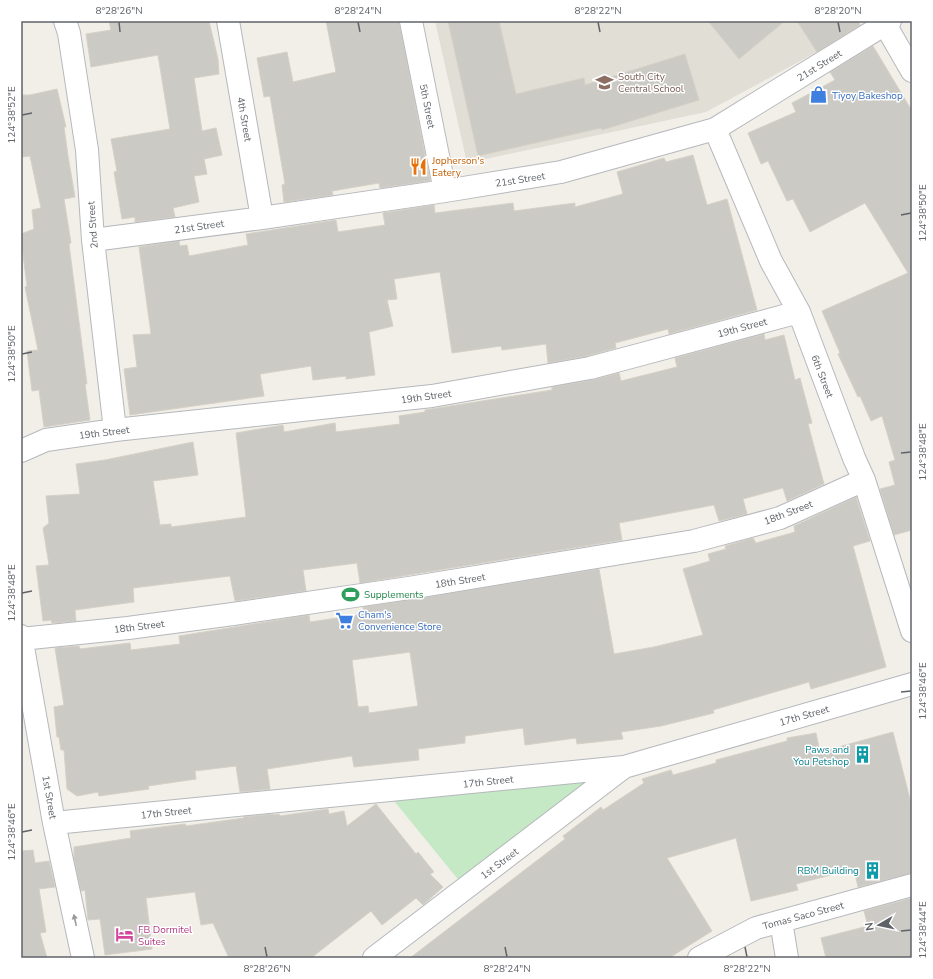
<svg xmlns="http://www.w3.org/2000/svg" width="933" height="979" viewBox="0 0 933 979" font-family="'Nunito Sans',sans-serif">
<style>
.education{fill:#e1ded6}
.green{fill:#c5e8c5}
.building{fill:#cccac5;stroke:#d6d1c6;fill-rule:evenodd}
.lines{fill:none;stroke-linecap:round;stroke-linejoin:round}
.minor-casing{stroke:#b5b8bc;stroke-width:24}
.minor{stroke:#fff;stroke-width:22}
.oneway{fill:#979a9d}
.ticks{fill:none;stroke:#5f6368;stroke-width:1.5}
.labels{text-anchor:middle;stroke-width:3;stroke-linejoin:round;paint-order:stroke}
.street-label{font-size:10px;fill:#5f6368;stroke:#fff}
.education-label{font-size:10px;fill:#785e54;stroke:#fff;text-anchor:start}
.shop-label{font-size:10px;fill:#366cbe;stroke:#fff;text-anchor:start}
.food-label{font-size:10px;fill:#c56008;stroke:#fff;text-anchor:start}
.leisure-label{font-size:10px;fill:#27864d;stroke:#fff;text-anchor:start}
.culture-label{font-size:10px;fill:#0d838f;stroke:#fff;text-anchor:end}
.hotel-label{font-size:10px;fill:#b23c85;stroke:#fff;text-anchor:start}
.neatline{fill:none;stroke:#5f6368;stroke-width:1.5}
.ticks-label{font-size:10px;text-anchor:middle;fill:#5f6368}
</style>
<rect width="100%" height="100%" fill="#f1efe8"/>
<!-- education -->
<path class="education" d="M435,21h423l2,3 -43,28 -111,60 -239,51z"/>
<!-- green -->
<path class="green" d="M589,782l-128,101 -71,-87z"/>
<!-- building -->
<path class="building" d="M109,21h100l9,38 1,15 -25,4 8,53 14,-3 6,27 -18,4 3,15 -13,2 5,26 -26,6 2,9 -40,5v-5l-13,2 -8,-47 3,-1 -6,-32 59,-10 -12,-74 -67,12 -5,-33 25,-4z
M326,21h73l31,160 -50,7 -1,-5 -47,8 1,4 -49,7 -2,-17 3,-1 -15,-88 -6,1 -7,-39 30,-6 6,30 43,-10z
M448,21h51l17,73 68,-16 1,7 100,-31 14,46 -97,30 -1,-2 -123,28z
M708,21h77l-46,38z
M797,21h61l2,4 -43,27z
M873,46l39,65v419l-18,5 -14,-46 15,-4 -6,-23 6,-2 -13,-44 -11,5 -11,-25 -2,1 -20,-43 2,-1 -18,-42 86,-38 -43,-70 -55,29 -17,-33 -6,2 -19,-40 -7,3 -13,-31 48,-21 -4,-9 43,-23 -5,-8z
M57,89l9,38h-2l4,29 7,41 -11,2 7,44 -2,1 18,140h-2l5,36 -46,7 -5,-37 -7,1 -5,-40 11,-1 -13,-63 2,-1 -6,-47v-5l13,-5 -2,-19 9,-2 -11,-52 -9,1v-62h9z
M693,155l14,50 20,-6 30,111 -88,24 -1,-5 -53,14 1,5 -29,8 -39,7 -2,-19 -44,6 -1,-4 -49,7 -12,-81 -46,7 3,20 -10,1 6,26 -24,6 6,43 -29,4v-3l-33,4 -2,-14 -51,8 4,22 -134,19 -6,-46 13,-2 -4,-32 18,-1 -12,-87 40,-6 1,5 7,-1 2,11 59,-11 -2,-11 90,-14 2,12 47,-7 -2,-12 51,-8 1,8 78,-10 1,8 61,-8v4l48,-13 -6,-22 47,-14 2,4z
M764,334l1,6 19,-5 11,45 5,-2 12,45 -4,1 16,60 -37,17 -4,-13 -40,11 4,15 -28,7 -5,-16 -95,18 3,17 -262,43 -3,-20 -54,7 3,21 -71,10 -5,-25 -97,12 1,14 -59,8 1,11 -24,2 -1,-3 -8,1 -7,-55 13,-1 -6,-37 6,-5 -3,-27 34,-2 -4,-30 29,-4 88,-18 5,33 -45,6 7,44 11,-1v3l75,-10 -10,-84 47,-8 1,7 51,-9 1,9 64,-8 -1,-8 26,-4v-2l127,-20v-3l40,-7 27,-7 2,8 56,-14 -2,-9z
M856,497l14,44 -17,5 33,121 -75,22 -2,-7 -96,28 1,3 -53,13 -40,6 2,7 -46,5 -1,-6 -51,7 -2,-17 -58,8v7l-47,6 1,11 -65,7 -2,-11 -85,13 3,20 -30,3 -4,-26 -41,5 1,8 -48,7 1,3 -50,7 -1,-4 -21,4 -10,-7 -3,-39h-3l-2,-13h-2l-3,-30 10,-2 -9,-57 24,-2 1,3 50,-6 1,7 49,-6 -1,-8 130,-21 1,7 54,-8 -1,-7 236,-38 15,85 40,-7 49,-12 -20,-66 27,-8 -2,-7 18,-5 -1,-3 28,-8 3,5 39,-11 -1,-6zM410,652l8,54 -49,7 -1,-7 -10,1 -6,-47z
M893,732l19,75v66l-54,14 -4,-18 -58,15 2,6 -47,11 -15,-63 -69,20 45,73 -43,27h-259l155,-119 -2,-3 38,-29 2,3 41,-27 -2,-4 29,-9 2,5 43,-12v-3l71,-19v-3l29,-5 4,19z
M376,804l40,50 2,-2 16,20 -4,2 13,13 -20,18 -7,-7 -34,27 -11,-14 -60,47h-82l-16,-35 -12,2 -6,-33 -49,6 6,51 -47,6 -5,-36 -12,1 -3,-30 -4,1 -7,-33v-11l57,-9 -1,-7 55,-7 1,2 58,-8 -1,-1 30,-3v1l6,-1 1,2 48,-7 1,5 15,-3 3,15z
M33,850l2,13 14,-2 6,26 -16,2 7,43 -6,1 7,25h-26v-107z
M912,898v60h-86l-5,-20 47,-12 -4,-15z"/>
<g class="lines">
<defs>
<path id="minor" d="M65,21l4,12 18,117 6,90 22,190
M228,21l34,197
M411,21l34,170
M883,21l29,50
M715,129l56,132 28,51 55,146 10,22 48,151
M93,240l169,-22 183,-27 116,-19 154,-43 175,-108
M21,451l25,-11 69,-10 317,-34 158,-28 209,-56
M21,636l33,187 29,135
M21,639l107,-11 105,-14 176,-26 285,-47 86,-23 84,-38
M54,823l570,-56 288,-83
M781,921l6,37
M374,958l250,-191
M699,958l57,-30 156,-43"/>
</defs>
<!-- minor casing -->
<use href="#minor" class="minor-casing"/>
<!-- minor -->
<use href="#minor" class="minor"/>
</g>
<!-- one-way arrows -->
<defs><path id="oneway-solid" d="M-6-.8H1V-3.2L6.5 0L1 3.2V.8H-6Z"/></defs>
<use class="oneway" href="#oneway-solid" transform="translate(75 920) rotate(-102)"/>
<!-- ticks -->
<path class="ticks" d="M119,22l1,10M358,22l2,10M598,22l2,10M838,22l2,10M22,115l10,-2M901,215l10,-2M22,354l10,-2M901,453l10,-1M22,593l10,-2M901,692l10,-1M22,832l10,-2M901,931l10,-1M265,947l2,10M505,947l2,10M745,947l2,10"/>
<!-- icons -->
<defs>
<symbol id="school-bare" viewBox="-9 -9 18 18"><path d="M0-5L7-2L0 1L-7-2ZM-4 1L0 2.5L4 1V4Q0 6-4 4Z" fill="#8d6e63" stroke="#fff" stroke-width="2.5" paint-order="stroke"/></symbol>
<symbol id="shop-bare" viewBox="-9 -9 18 18"><path d="M-5-2.5h2.3a2.7 3.5 0 0 1 5.4 0H5L5.5 6h-11ZM-1.5-2.5h3a1.5 2.3 0 0 0-3 0Z" fill="#3f7fe0" stroke="#fff" stroke-width="2.5" paint-order="stroke"/></symbol>
<symbol id="restaurant-bare" viewBox="-9 -9 18 18"><path d="M-5-6h1v4h1v-4h1v4h1v-4h1v5L-1.5 .5V6h-2V.5L-5-1ZM5-6V6H3V1.5H1.5Q1.5-4 5-6Z" fill="#e8710a" stroke="#fff" stroke-width="2.5" paint-order="stroke"/></symbol>
<symbol id="stadium-bare" viewBox="-9 -9 18 18"><path d="M0-5a6.5 5 0 1 0 0 10a6.5 5 0 1 0 0-10ZM-3.5-1.8h7v3.6h-7Z" fill="#2e9e5b" stroke="#fff" stroke-width="2.5" paint-order="stroke"/></symbol>
<symbol id="supermarket-bare" viewBox="-9 -9 18 18"><path d="M-6-5.5h2.5l.6 2H6L4.5 2H-2.5L-4.4-4H-6ZM-1.5 3.2a1.3 1.3 0 1 0 .1 0ZM3 3.2a1.3 1.3 0 1 0 .1 0Z" fill="#3f7fe0" stroke="#fff" stroke-width="2.5" paint-order="stroke"/></symbol>
<symbol id="building-bare" viewBox="-9 -9 18 18"><path d="M-4-6H4V6H1V3H-1V6H-4ZM-2.5-4.3h1.7v1.8h-1.7ZM.8-4.3h1.7v1.8H.8ZM-2.5-1h1.7V.8h-1.7ZM.8-1h1.7V.8H.8Z" fill="#0f9aa8" stroke="#fff" stroke-width="2.5" paint-order="stroke"/></symbol>
<symbol id="hotel-bare" viewBox="-9 -9 18 18"><path d="M-6-4.5h1.5V1H6V5H4.5V3h-9V5H-6ZM-4 0a1.8 1.8 0 1 1 3.6 0ZM.5 0V-2.5h3Q6-2.5 6 0Z" fill="#d1479c" stroke="#fff" stroke-width="2.5" paint-order="stroke"/></symbol>
</defs>
<g fill-rule="evenodd">
<use href="#school-bare" x="592" y="70" width="25" height="25"/>
<use href="#shop-bare" x="806" y="82" width="25" height="25"/>
<use href="#restaurant-bare" x="406" y="154" width="25" height="25"/>
<use href="#stadium-bare" x="338" y="582" width="25" height="25"/>
<use href="#supermarket-bare" x="332" y="608" width="25" height="25"/>
<use href="#building-bare" x="850" y="742" width="25" height="25"/>
<use href="#building-bare" x="860" y="858" width="25" height="25"/>
<use href="#hotel-bare" x="112" y="922" width="25" height="25"/>
</g>
<g class="labels">
<!-- street labels -->
<g class="street-label">
<text transform="translate(819 65) rotate(-32)" y="4">21st Street</text>
<text transform="translate(428 106) rotate(79)" y="4">5th Street</text>
<text transform="translate(245 119) rotate(80)" y="4">4th Street</text>
<text transform="translate(520 179) rotate(-9)" y="4">21st Street</text>
<text transform="translate(92 225) rotate(-94)" y="4">2nd Street</text>
<text transform="translate(199 226) rotate(-8)" y="4">21st Street</text>
<text transform="translate(742 327) rotate(-15)" y="4">19th Street</text>
<text transform="translate(823 376) rotate(69)" y="4">6th Street</text>
<text transform="translate(426 396) rotate(-8)" y="4">19th Street</text>
<text transform="translate(104 432) rotate(-7)" y="4">19th Street</text>
<text transform="translate(788 512) rotate(-21)" y="4">18th Street</text>
<text transform="translate(460 580) rotate(-9)" y="4">18th Street</text>
<text transform="translate(139 626) rotate(-7)" y="4">18th Street</text>
<text transform="translate(804 715) rotate(-16)" y="4">17th Street</text>
<text transform="translate(488 781) rotate(-6)" y="4">17th Street</text>
<text transform="translate(50 797) rotate(80)" y="4">1st Street</text>
<text transform="translate(166 812) rotate(-6)" y="4">17th Street</text>
<text transform="translate(499 863) rotate(-37)" y="4">1st Street</text>
<text transform="translate(803 915) rotate(-15)" y="4">Tomas Saco Street</text>
</g>
<!-- education labels -->
<g class="education-label">
<text x="618" y="80">South City<tspan x="618" dy="12">Central School</tspan></text>
</g>
<!-- shop labels -->
<g class="shop-label">
<text x="832" y="99">Tiyoy Bakeshop</text>
<text x="358" y="618">Cham's<tspan x="358" dy="12">Convenience Store</tspan></text>
</g>
<!-- food labels -->
<g class="food-label">
<text x="432" y="164">Jopherson's<tspan x="432" dy="12">Eatery</tspan></text>
</g>
<!-- leisure labels -->
<g class="leisure-label">
<text x="364" y="598">Supplements</text>
</g>
<!-- culture labels -->
<g class="culture-label">
<text x="849" y="753">Paws and<tspan x="849" dy="12">You Petshop</tspan></text>
<text x="859" y="874">RBM Building</text>
</g>
<!-- hotel labels -->
<g class="hotel-label">
<text x="138" y="933">FB Dormitel<tspan x="138" dy="12">Suites</tspan></text>
</g>
</g>
<!-- border -->
<rect width="933" height="979" fill="none" stroke="#ffffff" stroke-width="44"/>
<!-- north arrow -->
<g transform="translate(879 925) rotate(261)" stroke="#ffffff" stroke-width="3" paint-order="stroke">
<path d="M0-3L7 15L0 10L-7 15Z" fill="#5f6368"/>
<text y="-6" font-size="11" font-weight="bold" text-anchor="middle" fill="#5f6368">N</text>
</g>
<rect x="22" y="22" width="889" height="935" class="neatline"/>
<g class="ticks-label">
<text x="119" y="14">8°28'26"N</text>
<text x="358" y="14">8°28'24"N</text>
<text x="598" y="14">8°28'22"N</text>
<text x="838" y="14">8°28'20"N</text>
<text transform="translate(11 115) rotate(-90)" y="4">124°38'52"E</text>
<text transform="translate(922 213) rotate(-90)" y="4">124°38'50"E</text>
<text transform="translate(11 354) rotate(-90)" y="4">124°38'50"E</text>
<text transform="translate(922 452) rotate(-90)" y="4">124°38'48"E</text>
<text transform="translate(11 593) rotate(-90)" y="4">124°38'48"E</text>
<text transform="translate(922 691) rotate(-90)" y="4">124°38'46"E</text>
<text transform="translate(11 832) rotate(-90)" y="4">124°38'46"E</text>
<text transform="translate(922 930) rotate(-90)" y="4">124°38'44"E</text>
<text x="267" y="972">8°28'26"N</text>
<text x="507" y="972">8°28'24"N</text>
<text x="747" y="972">8°28'22"N</text>
</g>
</svg>
